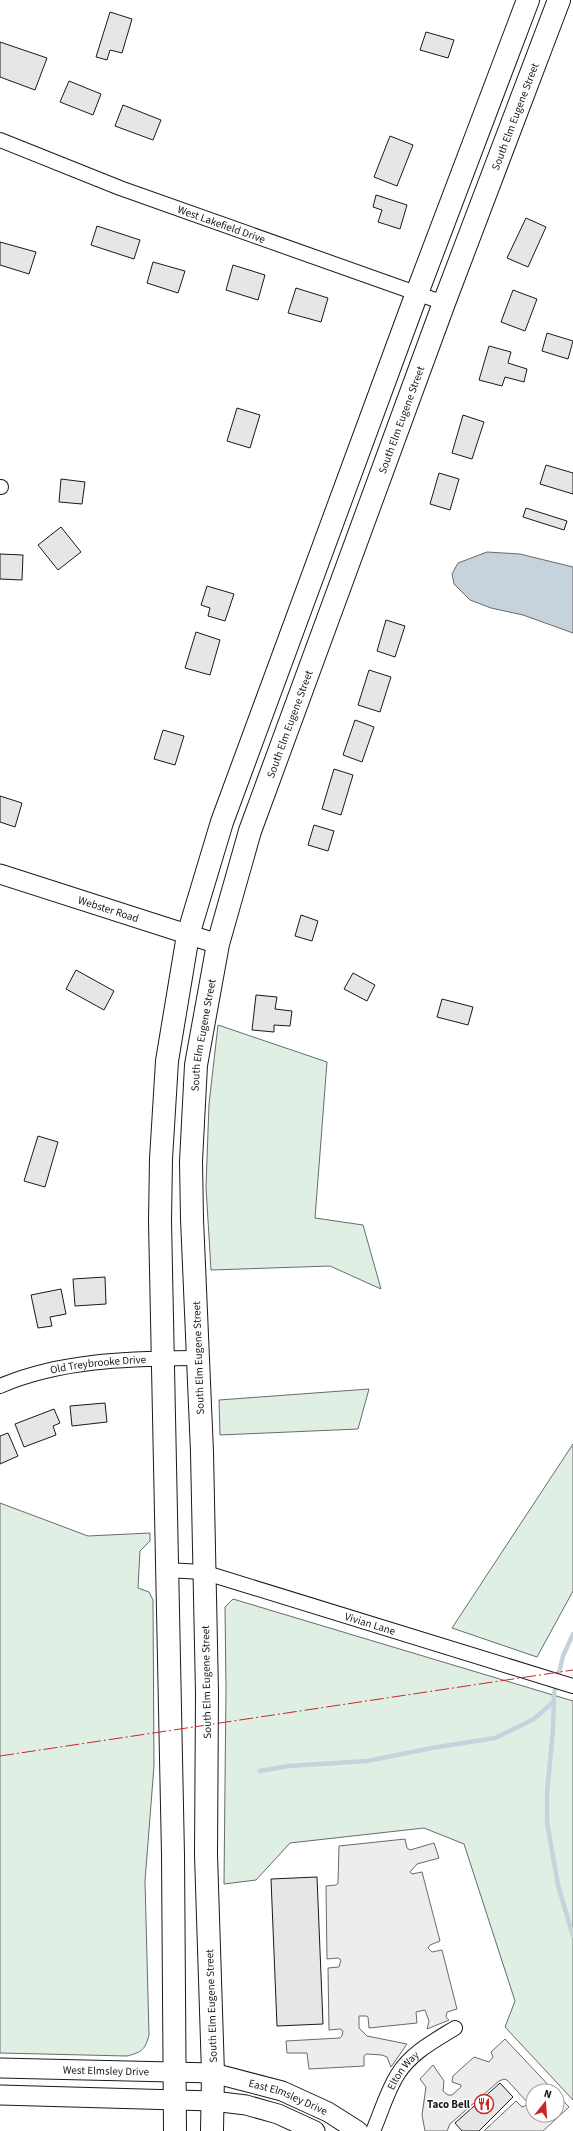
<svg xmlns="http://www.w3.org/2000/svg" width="573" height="2131" viewBox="0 0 573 2131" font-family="'Source Sans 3',sans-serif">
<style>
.green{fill:#e0efe3;stroke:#6a6a6a}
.parking{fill:#ededed;stroke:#6a6a6a}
.water{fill:#c6d2dc;stroke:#6a6a6a}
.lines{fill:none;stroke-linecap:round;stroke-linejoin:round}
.stream{stroke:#c6d2dc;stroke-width:4.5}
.building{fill:#e6e6e6;stroke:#1a1a1a}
.street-casing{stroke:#1a1a1a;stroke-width:16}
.secondary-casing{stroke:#1a1a1a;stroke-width:21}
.primary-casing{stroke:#1a1a1a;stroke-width:24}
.street{stroke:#fff;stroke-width:14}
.secondary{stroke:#fff;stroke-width:19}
.primary{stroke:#fff;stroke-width:22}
.power{stroke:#c62828;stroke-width:1;stroke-dasharray:14 3 2 3;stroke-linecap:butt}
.labels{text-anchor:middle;stroke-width:3;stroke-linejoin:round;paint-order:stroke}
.street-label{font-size:11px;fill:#1a1a1a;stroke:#fff}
.poi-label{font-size:11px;font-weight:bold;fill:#1a1a1a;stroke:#fff;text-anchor:end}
</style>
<rect width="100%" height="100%" fill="#fff"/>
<!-- green -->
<path class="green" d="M218,1025l109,37 -12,156 48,7 18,64 -51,-23 -119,4 -5,-83 3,-83z
M369,1389l-11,40 -138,6 -1,-35z
M573,1444v147l-36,66 -85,-29z
M0,1503l88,33 62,-3v8l-10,10 -2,37 11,4 4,8 1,166 -9,115 4,154c-4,15 -7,17 -22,21l-127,-3z
M233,1599l340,102v399l-68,-73 10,-26 -51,-157 -40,-16 -134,15 -34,37 -32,4 2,-197 -1,-80z"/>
<!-- parking -->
<path class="parking" d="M405,1839l2,9 3,2 24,-7 5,15 -22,6 -7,8 2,2 10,-2 18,69 -10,4 -2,3 4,4 10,-2 15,59 -10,3 -1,5 3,3 -22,9 2,-8 -4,-11 -9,2 1,11 -48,5 -1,-11 -2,-1h-7v12l8,8 40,8 -16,23 -4,-10 -5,-2 -16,-1 -2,2v10l-55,3 -2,-16h-20l-1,-12 54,-3 2,-2 1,-5 -3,-2 -11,1 -1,-62 11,-1 2,-7 -3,-2 -11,1 -1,-73 10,-1 2,-2 1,-37z
M505,2039l49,52h-21v24h24v-21l12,13 -26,24h-59l32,-30 6,6 5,-2v-3l-20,-22 -3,-1 -5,2 -49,43 -3,7h-22l-3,-16 4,-28 -6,-8 13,-14 11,16 -1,10 5,4h4l9,-8v-2l-9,-3 1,-6 21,-19 15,5 4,-5 -2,-5z"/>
<!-- water -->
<path class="water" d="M487,552l33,2 53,13v66l-50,-18 -32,-7 -21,-8 -16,-16 -2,-10 6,-11z"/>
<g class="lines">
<!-- stream -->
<path class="stream" d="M573,1634l-10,22 -9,38 -1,36 -6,64v28l11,63 15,51
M260,1771l29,-5 78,-5 65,-13 63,-10 39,-19 19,-17"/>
</g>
<!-- building -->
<path class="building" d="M110,12l22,7 -10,34 -12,-3 -3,10 -11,-3z
M426,32l28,8 -6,18 -28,-8z
M0,42l47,16 -12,32 -35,-13z
M69,81l32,13 -8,21 -33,-13z
M123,105l38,15 -8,20 -38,-14z
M390,136l23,9 -16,41 -23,-9z
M376,195l31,10 -7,24 -22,-7 4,-12 -9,-3z
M526,218l20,9 -18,40 -21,-9z
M97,226l43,14 -6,19 -43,-14z
M0,242l36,10 -7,22 -29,-9z
M153,262l32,9 -7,22 -31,-10z
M233,265l32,10 -7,25 -32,-10z
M296,288l32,10 -7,24 -33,-9z
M513,290l24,9 -12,32 -24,-9z
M547,333l26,8 -5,18 -26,-8z
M489,346l22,6 -3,11 19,6 -3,13 -19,-5 -3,9 -23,-6z
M237,408l23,7 -10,33 -23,-7z
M463,415l21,7 -12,37 -20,-6z
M546,465l27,8v21l-33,-10z
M439,473l20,6 -9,31 -20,-6z
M61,479l24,3 -3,22 -23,-2z
M526,508l41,13 -3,9 -41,-13z
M61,527l20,25 -23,18 -20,-25z
M0,554l23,1 -1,25 -22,-1z
M207,586l27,8 -9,27 -17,-5 2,-8 -9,-3z
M386,620l19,6 -10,31 -18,-6z
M196,632l24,8 -10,35 -25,-7z
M369,670l22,7 -11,35 -22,-7z
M355,720l19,7 -12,35 -19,-7z
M163,730l21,6 -9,29 -21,-6z
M334,769l19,6 -12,40 -19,-6z
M0,796l22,7 -7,24 -15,-5z
M314,825l20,6 -6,20 -20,-6z
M301,915l17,6 -6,20 -17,-5z
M76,970l38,21 -10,19 -38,-21z
M353,973l22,12 -8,16 -23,-12z
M256,995l21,2 -2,12 17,2 -2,15 -16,-1v7l-22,-2z
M442,999l31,8 -5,18 -31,-8z
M38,1136l20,6 -13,45 -21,-6z
M105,1277l1,27 -31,2 -2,-27z
M61,1289l5,25 -16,3 2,9 -14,2 -7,-33z
M105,1403l2,19 -35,4 -2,-20z
M54,1409l6,14 -7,3 3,9 -32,12 -9,-23z
M8,1433l10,23 -18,8v-28z
M317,1877l6,147 -46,2 -6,-147z
M500,2083l13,14 -34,34h-17l-7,-8z"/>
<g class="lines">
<defs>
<g id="street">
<path id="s1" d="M0,140l120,48 324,115"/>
<path d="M0,487h1"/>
<path id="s2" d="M0,1386c63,-27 131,-27 199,-28"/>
<path id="s3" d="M166,1570l37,2 370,114"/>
<path id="s4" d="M373,2131c8,-18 14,-40 25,-57 13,-21 36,-33 57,-46"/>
</g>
<g id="secondary">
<path id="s5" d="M0,874l218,70"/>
<path id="s6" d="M0,2068l213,5 69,18 46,21 30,19"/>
<path d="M0,2095l213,6 33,4 32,9 37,17"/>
</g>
<g id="primary">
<path d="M175,2131l-2,-276 -13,-634 1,-62 6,-98 21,-126 34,-113 195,-529 111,-293"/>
<path id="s7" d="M212,2131l1,-58 -7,-218 1,-162 -5,-241 -10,-233 -1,-58 5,-96 22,-121 32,-113 194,-528 115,-303"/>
</g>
</defs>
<!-- street casing -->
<use href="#street" class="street-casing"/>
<!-- secondary casing -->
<use href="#secondary" class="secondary-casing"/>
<!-- primary casing -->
<use href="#primary" class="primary-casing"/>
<!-- street -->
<use href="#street" class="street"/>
<!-- secondary -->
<use href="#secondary" class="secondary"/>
<!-- primary -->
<use href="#primary" class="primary"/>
<!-- power -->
<path class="power" d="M0,1756l573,-86"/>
</g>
<!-- icons -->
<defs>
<symbol id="restaurant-ring" viewBox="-11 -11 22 22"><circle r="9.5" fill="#fff" stroke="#c62828" stroke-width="1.5"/><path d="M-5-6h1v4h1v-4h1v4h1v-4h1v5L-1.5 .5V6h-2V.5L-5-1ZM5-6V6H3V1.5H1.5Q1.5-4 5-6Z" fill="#c62828"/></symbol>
</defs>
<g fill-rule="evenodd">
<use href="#restaurant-ring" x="473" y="2093" width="22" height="22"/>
</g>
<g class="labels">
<!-- street labels -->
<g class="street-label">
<text dy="4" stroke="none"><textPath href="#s7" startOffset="2069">South Elm Eugene Street</textPath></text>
<text dy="4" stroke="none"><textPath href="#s1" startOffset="237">West Lakefield Drive</textPath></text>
<text dy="4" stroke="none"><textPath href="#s7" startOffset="1745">South Elm Eugene Street</textPath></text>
<text dy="4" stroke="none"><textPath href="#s7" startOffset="1421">South Elm Eugene Street</textPath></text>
<text dy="4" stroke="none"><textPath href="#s5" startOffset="114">Webster Road</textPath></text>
<text dy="4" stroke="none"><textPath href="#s7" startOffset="1097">South Elm Eugene Street</textPath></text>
<text transform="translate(198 1358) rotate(-92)" y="4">South Elm Eugene Street</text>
<text dy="4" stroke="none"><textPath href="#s2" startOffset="101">Old Treybrooke Drive</textPath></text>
<text dy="4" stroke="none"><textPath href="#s3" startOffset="212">Vivian Lane</textPath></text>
<text transform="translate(206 1682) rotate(-91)" y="4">South Elm Eugene Street</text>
<text transform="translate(211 2006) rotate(-92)" y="4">South Elm Eugene Street</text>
<text dy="4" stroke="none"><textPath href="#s6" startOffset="106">West Elmsley Drive</textPath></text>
<text dy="4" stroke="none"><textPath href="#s4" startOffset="68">Elton Way</textPath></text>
<text dy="4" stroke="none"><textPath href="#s6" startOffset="292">East Elmsley Drive</textPath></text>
</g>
<!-- poi labels -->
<g class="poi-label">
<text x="470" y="2108">Taco Bell</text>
</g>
</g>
<!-- north arrow -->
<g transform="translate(545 2103) rotate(17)"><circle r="19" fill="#ffffff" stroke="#a3a3a3"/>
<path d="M0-3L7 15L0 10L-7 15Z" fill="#c62828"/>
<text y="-6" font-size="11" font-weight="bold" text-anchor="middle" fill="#1a1a1a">N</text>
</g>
</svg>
